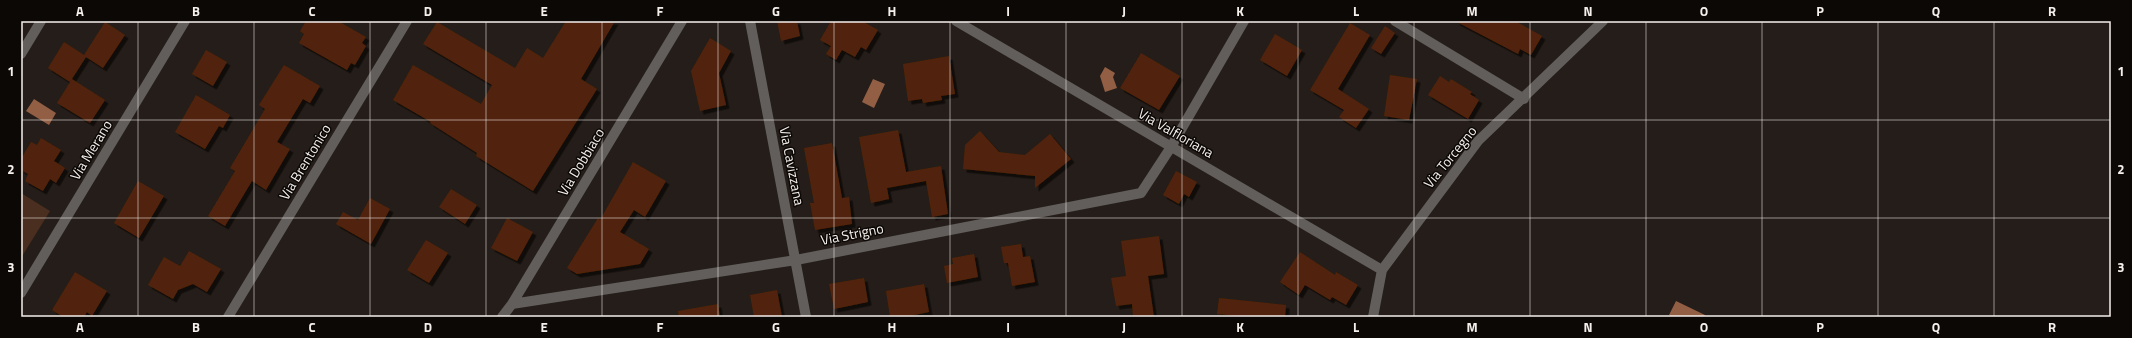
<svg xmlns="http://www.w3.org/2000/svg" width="2132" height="338" viewBox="0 0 2132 338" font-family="'Titillium Web',sans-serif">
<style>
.green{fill:#4a2e1f}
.water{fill:#925f44}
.building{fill:#512408;filter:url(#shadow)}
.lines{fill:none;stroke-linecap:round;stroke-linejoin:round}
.minor{stroke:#625e5c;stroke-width:10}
.grid{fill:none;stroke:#f6f0ed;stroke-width:1;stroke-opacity:0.55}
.labels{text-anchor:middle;stroke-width:3;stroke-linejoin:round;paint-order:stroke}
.street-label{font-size:14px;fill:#f6f0ed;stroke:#0b0806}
.neatline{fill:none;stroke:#f6f0ed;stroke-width:1.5}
.grid-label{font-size:13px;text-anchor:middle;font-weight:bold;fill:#f6f0ed}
</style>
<defs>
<filter id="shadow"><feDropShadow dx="3.5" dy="3.5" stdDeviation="0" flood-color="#0009"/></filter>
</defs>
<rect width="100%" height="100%" fill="#251d19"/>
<!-- green -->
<path class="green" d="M21,193l29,18 -29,47z"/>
<!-- water -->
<path class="water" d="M1105,67l10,6 -2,4 4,11 -12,4 -5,-16z
M873,79l12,5 -11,24 -12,-6z
M34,99l22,14 -7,12 -23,-14z
M1676,301l29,14 -1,2h-32l-3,-2z"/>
<!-- building -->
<path class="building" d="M306,21h32l28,16 -4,6 4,3 -11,19 -4,-2 -4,7 -48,-27 5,-9 -4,-3z
M566,21h49l-34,58 16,10 -64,102 -57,-35 1,-3 -47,-30 1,-1 -38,-22 20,-35 68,39 11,-19 -69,-41 14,-22 78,46 12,-20 16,10z
M777,21h20l3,15 -19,5z
M831,21h31l16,9 -12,20 -5,-3 -6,10 -13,-7 -6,10 -10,-6 5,-8 -11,-6z
M1455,21h60l27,15 -11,19 -11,-6 -2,5z
M105,22l20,13 -22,33 -17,-11 -16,25 -22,-14 16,-26 20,13z
M1350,23l20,12 -32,54 31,20 -13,19 -17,-11 5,-7 -34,-20z
M1385,26l10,7 -14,21 -10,-6z
M1275,34l27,16 -15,26 -27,-16z
M710,38l21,13 -12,22 7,32 -26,6 -9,-40z
M206,50l21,12 -14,24 -21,-12z
M1141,53l39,23 -21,34 -39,-22z
M949,56l6,38 -14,2 1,4 -19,3 -1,-4 -14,2 -5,-37z
M284,65l36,21 -10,17 -7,-4 -26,43 13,7 -24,41 -14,-9 -27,45 -17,-10 27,-45 -5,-3 35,-59 -6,-4z
M1390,75l27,4 -8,41 -25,-4z
M1440,76l9,6 2,-3 21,13 -2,2 9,6 -11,19 -40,-24z
M72,79l33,21 -15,23 -33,-20z
M196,95l34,20 -7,13 -4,-2 -14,23 -30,-17z
M898,130l8,42 35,-6 7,48 -16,3 -6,-36 -39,7 2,11 -18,4 -12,-66z
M980,131l19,21 26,3 25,-21 21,25 -36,29v-12l-72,-7 2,-24z
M41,138l20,12 -7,11 11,7 -9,15 -6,-4 -7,12 -18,-10 3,-7 -7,-4v-11l10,-17 6,3z
M832,143l10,55 7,-1 3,27 -37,6 -5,-27h4l-10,-55z
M633,162l33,19 -21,36 -11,-7 -14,22 29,17 -9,15 -63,10 -10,-6 31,-50 2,2z
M1176,171l21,11 -8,15 -5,-3 -5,10 -16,-9z
M138,181l26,15 -25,42 -25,-15z
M451,189l26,16 -12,19 -26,-17z
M370,198l20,11 -19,35 -35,-20 7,-12 15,8z
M507,218l26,14 -16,29 -26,-13z
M1159,236l5,38 -16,2 6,41h-21l-1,-13 -16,2 -5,-28 15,-2 -5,-35z
M426,240l22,13 -19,30 -22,-13z
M1021,244l2,13 7,-1 5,26 -23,4 -4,-23h-4l-3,-16z
M189,251l32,18 -14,23 -14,-8 -15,6 -5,9 -25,-14 16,-28 16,9z
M1300,252l35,23 1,-3 22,13 -12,20 -14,-8 -2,3 -25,-15 -6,10 -19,-13z
M974,254l4,23 -31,6 -3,-17 9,-2 -1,-6z
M75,272l32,19 -15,25 -5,-4 -3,5h-21l-11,-7z
M864,278l4,24 -34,7 -5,-25z
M924,284l5,28 -24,5h-15l-4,-26z
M777,290l5,27h-28l-4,-22z
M1219,298l67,7 -1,12h-37l-31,-3z
M718,304l2,13h-41l-1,-6z"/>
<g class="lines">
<!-- minor -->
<path class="minor" d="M750,21l56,296
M956,21l426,249
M1395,21l129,78
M21,54l20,-33
M21,293l164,-272
M512,304l284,-44 345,-67 30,-46 73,-126
M228,317l179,-296
M502,317l10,-13 170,-283
M1373,317l9,-47 96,-129 125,-120"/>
</g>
<!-- grid -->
<path class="grid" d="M138,21v296M254,21v296M370,21v296M486,21v296M602,21v296M718,21v296M834,21v296M950,21v296M1066,21v296M1182,21v296M1298,21v296M1414,21v296M1530,21v296M1646,21v296M1762,21v296M1878,21v296M1994,21v296M21,120h2090M21,218h2090"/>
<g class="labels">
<!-- street labels -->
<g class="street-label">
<text transform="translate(1176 133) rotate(30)" y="5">Via Valfloriana</text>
<text transform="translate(91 150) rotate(-59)" y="5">Via Merano</text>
<text transform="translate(1450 157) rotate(-51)" y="5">Via Torcegno</text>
<text transform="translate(305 162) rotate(-59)" y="5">Via Brentonico</text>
<text transform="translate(581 162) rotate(-59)" y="5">Via Dobbiaco</text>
<text transform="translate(792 166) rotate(79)" y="5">Via Cavizzana</text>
<text transform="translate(852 234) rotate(-11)" y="5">Via Strigno</text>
</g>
</g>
<!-- border -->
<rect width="2132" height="338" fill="none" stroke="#0b0806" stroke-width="44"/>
<rect x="22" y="22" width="2088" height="294" class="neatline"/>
<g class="grid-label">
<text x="80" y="16">A</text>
<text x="196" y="16">B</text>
<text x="312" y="16">C</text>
<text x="428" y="16">D</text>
<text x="544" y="16">E</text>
<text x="660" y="16">F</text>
<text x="776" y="16">G</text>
<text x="892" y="16">H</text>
<text x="1008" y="16">I</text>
<text x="1124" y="16">J</text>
<text x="1240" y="16">K</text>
<text x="1356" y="16">L</text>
<text x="1472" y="16">M</text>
<text x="1588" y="16">N</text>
<text x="1704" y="16">O</text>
<text x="1820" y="16">P</text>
<text x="1936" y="16">Q</text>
<text x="2052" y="16">R</text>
<text x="11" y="76">1</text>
<text x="2121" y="76">1</text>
<text x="11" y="174">2</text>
<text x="2121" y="174">2</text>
<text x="11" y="272">3</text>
<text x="2121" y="272">3</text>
<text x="80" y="332">A</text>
<text x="196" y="332">B</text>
<text x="312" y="332">C</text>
<text x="428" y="332">D</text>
<text x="544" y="332">E</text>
<text x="660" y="332">F</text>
<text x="776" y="332">G</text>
<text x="892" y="332">H</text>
<text x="1008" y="332">I</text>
<text x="1124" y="332">J</text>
<text x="1240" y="332">K</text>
<text x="1356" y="332">L</text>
<text x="1472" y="332">M</text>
<text x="1588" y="332">N</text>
<text x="1704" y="332">O</text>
<text x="1820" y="332">P</text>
<text x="1936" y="332">Q</text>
<text x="2052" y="332">R</text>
</g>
</svg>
